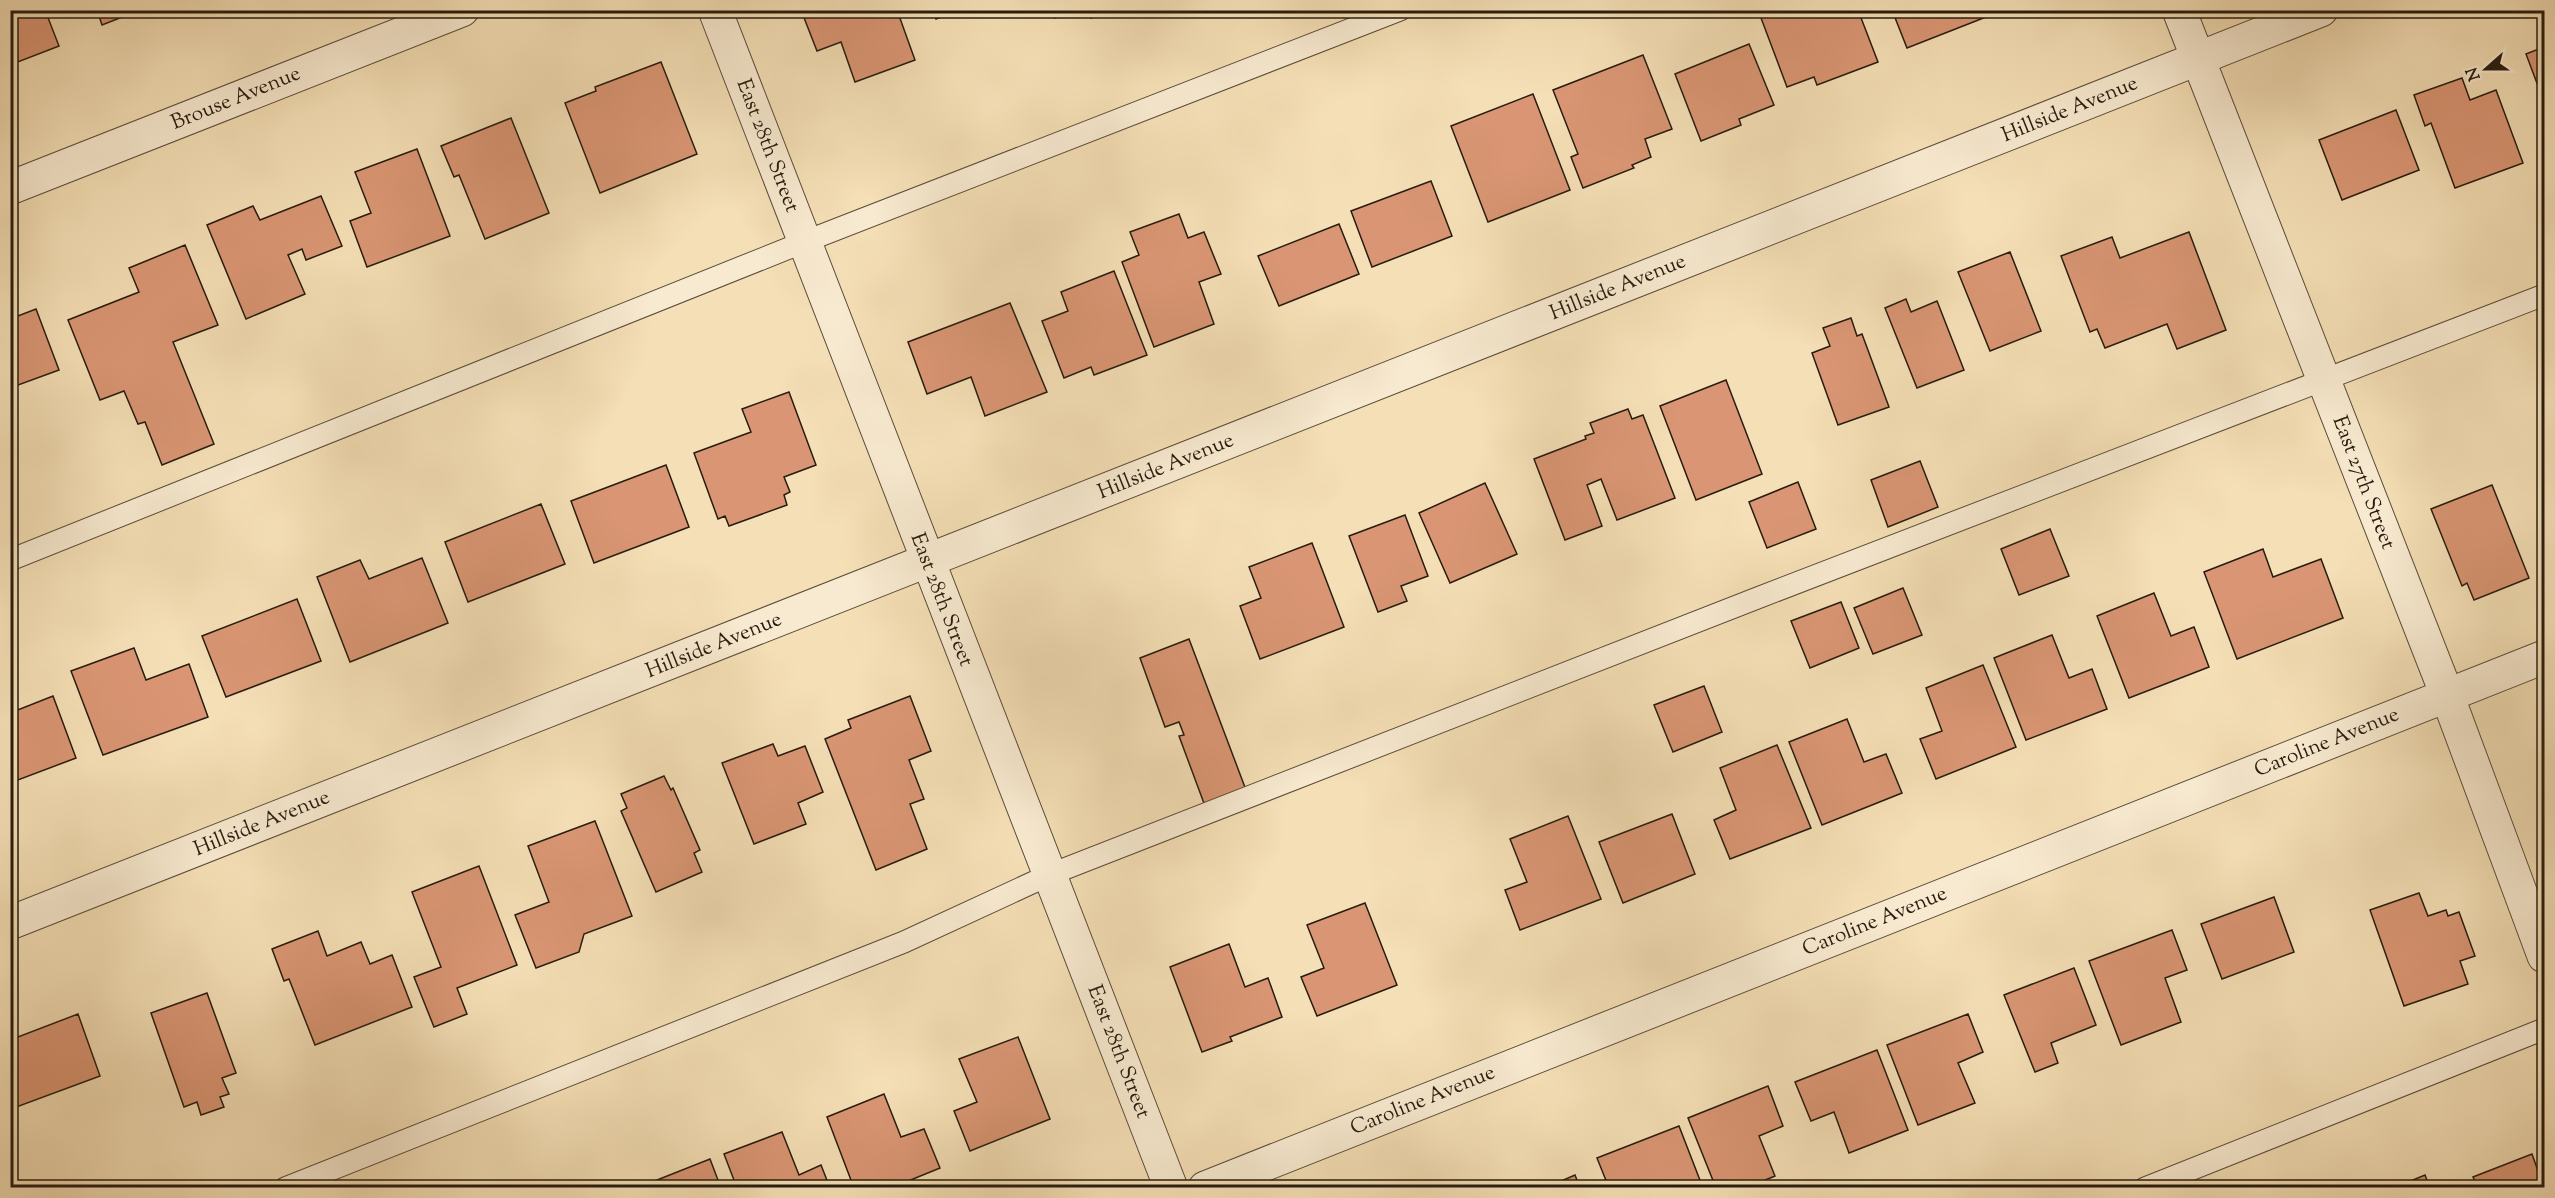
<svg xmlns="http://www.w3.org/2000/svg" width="2555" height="1198" viewBox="0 0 2555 1198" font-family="'Sorts Mill Goudy',serif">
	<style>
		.building { fill: #da9674; stroke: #261c0f; stroke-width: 1.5 }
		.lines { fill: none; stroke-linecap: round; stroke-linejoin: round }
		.lane-casing { stroke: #5a4d39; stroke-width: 23 }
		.street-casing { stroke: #5a4d39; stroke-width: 35 }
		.lane { stroke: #f8ead0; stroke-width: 21 }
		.street { stroke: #f8ead0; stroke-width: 33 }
		.labels { text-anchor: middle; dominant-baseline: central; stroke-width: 4.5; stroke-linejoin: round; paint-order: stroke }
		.street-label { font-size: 21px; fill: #261c0f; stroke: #f8ead0 }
	</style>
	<rect width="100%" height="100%" fill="#f5dfb6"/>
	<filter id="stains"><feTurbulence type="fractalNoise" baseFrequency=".00333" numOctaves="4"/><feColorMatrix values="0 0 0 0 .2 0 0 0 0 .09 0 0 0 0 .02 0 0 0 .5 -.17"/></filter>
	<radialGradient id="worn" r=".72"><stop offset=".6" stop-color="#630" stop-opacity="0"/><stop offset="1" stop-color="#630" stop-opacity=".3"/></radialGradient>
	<g class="building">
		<polygon points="10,10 45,10 59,46 10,65"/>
		<polygon points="97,10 140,10 102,25"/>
		<polygon points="801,10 897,10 915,60 855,82 841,42 817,51"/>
		<polygon points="933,10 959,10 936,19"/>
		<polygon points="1052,10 1075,10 1055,18"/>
		<polygon points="1088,10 1111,10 1091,18"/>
		<polygon points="1758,10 1858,10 1878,62 1817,85 1814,77 1787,87"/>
		<polygon points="1892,10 1984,10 1986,17 1907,48"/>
		<polygon points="1749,44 1774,105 1739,119 1741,125 1701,141 1675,74"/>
		<polygon points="2544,47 2544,102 2526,54"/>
		<polygon points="1643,55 1672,129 1645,139 1651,157 1632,165 1634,168 1583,188 1571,157 1578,154 1553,90"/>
		<polygon points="661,62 697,154 600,193 565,103 596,91 595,87"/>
		<polygon points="2462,78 2470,100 2496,90 2523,163 2455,188 2431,123 2425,126 2414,95"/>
		<polygon points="1533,94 1570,190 1488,222 1451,126"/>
		<polygon points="2396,110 2419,170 2342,200 2319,140"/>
		<polygon points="511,118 549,213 485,239 459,175 454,177 441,146"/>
		<polygon points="417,149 450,236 367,267 350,221 371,213 355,172"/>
		<polygon points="1431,181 1452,236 1372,267 1351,211"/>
		<polygon points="321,196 342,246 306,260 302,249 288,255 305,294 246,319 207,225 253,206 260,220"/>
		<polygon points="1179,214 1188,238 1204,232 1221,274 1199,282 1214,324 1154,347 1122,262 1139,255 1130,232"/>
		<polygon points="1339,224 1359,274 1279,306 1258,256"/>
		<polygon points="2189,232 2226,330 2177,349 2167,324 2105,348 2097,329 2090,332 2061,256 2112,237 2120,258"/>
		<polygon points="185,245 218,325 173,342 214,444 162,465 145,422 138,424 124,391 100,400 68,320 139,292 129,268"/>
		<polygon points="2010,252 2041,331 1990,351 1958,272"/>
		<polygon points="1114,271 1147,355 1094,375 1091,367 1064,378 1042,321 1068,311 1061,292"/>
		<polygon points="1906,299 1911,312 1937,301 1964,370 1917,388 1885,308"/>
		<polygon points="1010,303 1047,392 985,416 971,377 927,394 908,342"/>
		<polygon points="36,309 59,370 10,388 10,319"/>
		<polygon points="1851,318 1857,336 1862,334 1889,407 1838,425 1812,353 1830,346 1823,328"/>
		<polygon points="1726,380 1762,474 1696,500 1660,406"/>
		<polygon points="789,392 816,465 784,477 790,492 784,495 787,505 729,526 725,516 718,519 694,453 751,432 742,409"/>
		<polygon points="1628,409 1632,419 1643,415 1675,498 1617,520 1601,479 1587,485 1602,526 1565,540 1534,459 1586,439 1585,436 1594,433 1590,423"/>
		<polygon points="1920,461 1938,507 1888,527 1871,480"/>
		<polygon points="666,465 689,527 594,563 571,501"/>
		<polygon points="1798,482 1816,529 1767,548 1749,502"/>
		<polygon points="1485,483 1517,554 1450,583 1419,513"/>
		<polygon points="2492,485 2529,578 2474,600 2467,583 2462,586 2431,509"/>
		<polygon points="541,504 565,564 468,602 445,542"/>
		<polygon points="1405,515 1428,576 1401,586 1407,601 1378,612 1349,536"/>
		<polygon points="2050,529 2069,576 2019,595 2001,549"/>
		<polygon points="1312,543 1344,627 1260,659 1240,606 1261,598 1249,567"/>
		<polygon points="2263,549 2273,577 2321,559 2343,618 2237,659 2204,572"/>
		<polygon points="422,558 448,623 350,662 317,577 360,560 369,579"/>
		<polygon points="1903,588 1922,635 1873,654 1854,608"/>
		<polygon points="2154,593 2171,636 2194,627 2209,667 2129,698 2097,616"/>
		<polygon points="297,599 321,661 226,697 202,636"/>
		<polygon points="1841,602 1859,648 1810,668 1791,621"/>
		<polygon points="2052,635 2069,678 2092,669 2107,709 2026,740 1994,658"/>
		<polygon points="1189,639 1246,790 1205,806 1179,736 1184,735 1179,722 1165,727 1140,658"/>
		<polygon points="134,648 146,680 189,664 208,717 103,755 71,671"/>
		<polygon points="1983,665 2016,747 1936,779 1920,739 1942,731 1926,688"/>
		<polygon points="1704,686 1722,732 1673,752 1654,705"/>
		<polygon points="53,696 76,758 10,783 10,713"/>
		<polygon points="910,696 931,751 909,760 924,799 910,804 927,849 876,870 825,739 851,728 848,720"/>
		<polygon points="1847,719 1864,762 1886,754 1902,793 1822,825 1789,742"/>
		<polygon points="773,744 778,756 805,746 823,792 798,803 806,824 754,844 722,763"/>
		<polygon points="1777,745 1811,828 1730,859 1714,820 1736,810 1720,768"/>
		<polygon points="664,776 671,790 673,788 700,850 694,853 702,872 656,892 621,811 627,808 621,794"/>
		<polygon points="1672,814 1695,874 1623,903 1599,842"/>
		<polygon points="1568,816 1601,899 1520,930 1505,890 1527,882 1510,839"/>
		<polygon points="595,821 632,916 584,934 579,952 536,968 515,915 549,902 528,846"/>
		<polygon points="479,866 517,965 457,988 467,1014 434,1027 414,977 441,967 412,892"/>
		<polygon points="2419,893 2428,916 2446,910 2448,916 2459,912 2475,956 2460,961 2468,984 2404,1006 2370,910"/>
		<polygon points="2274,897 2294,952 2222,979 2201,924"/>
		<polygon points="1365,903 1397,985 1317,1016 1301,977 1324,968 1307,925"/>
		<polygon points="2172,930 2187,970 2165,978 2181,1022 2121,1045 2089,961"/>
		<polygon points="318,931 327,956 361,942 370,964 392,955 412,1007 315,1045 289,979 284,981 272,949"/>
		<polygon points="1229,944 1245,987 1268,978 1282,1017 1230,1037 1232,1041 1202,1052 1170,967"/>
		<polygon points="2074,968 2096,1025 2051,1043 2058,1063 2035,1072 2004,995"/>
		<polygon points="207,993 236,1073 222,1078 229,1094 220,1097 224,1107 201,1115 197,1102 184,1107 151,1013"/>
		<polygon points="78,1014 100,1076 11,1109 10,1040"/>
		<polygon points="1968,1014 1983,1052 1958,1063 1975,1103 1918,1125 1887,1045"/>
		<polygon points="1018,1037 1050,1119 970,1151 954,1111 977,1102 959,1059"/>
		<polygon points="1877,1050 1908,1130 1849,1153 1834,1112 1811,1121 1795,1082"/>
		<polygon points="1768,1086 1783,1126 1759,1136 1775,1176 1746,1188 1716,1188 1688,1118"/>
		<polygon points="884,1094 901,1137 924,1129 940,1168 891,1188 854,1188 827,1117"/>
		<polygon points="1679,1126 1703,1188 1609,1188 1597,1158"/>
		<polygon points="782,1132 799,1175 821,1165 830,1188 737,1188 724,1154"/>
		<polygon points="2532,1154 2544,1188 2478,1188 2473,1177"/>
		<polygon points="710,1159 721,1188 654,1188 652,1182"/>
		<polygon points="1575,1175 1580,1188 1545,1188"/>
		<polygon points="2425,1175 2430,1188 2396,1188 2396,1187"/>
	</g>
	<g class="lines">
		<defs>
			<g id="lane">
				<polyline points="10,560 804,242 1400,10"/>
				<polyline points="285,1188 904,942 1049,875 1760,597 2544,295"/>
				<polyline points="2145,1188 2544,1029"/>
			</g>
			<g id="street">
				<polyline points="715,10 1171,1188"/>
				<polyline points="2179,10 2447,695 2544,956"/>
				<polyline points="10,188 462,10"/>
				<polyline points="10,923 2321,10"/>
				<polyline points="1205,1188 2544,657"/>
			</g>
		</defs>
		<use href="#lane" class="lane-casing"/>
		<use href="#street" class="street-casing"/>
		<use href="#lane" class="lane"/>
		<use href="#street" class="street"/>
	</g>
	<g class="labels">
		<g class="street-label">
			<text transform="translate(236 99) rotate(-22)">Brouse Avenue</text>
			<text transform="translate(2070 110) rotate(-22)">Hillside Avenue</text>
			<text transform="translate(767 146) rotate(69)">East 28th Street</text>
			<text transform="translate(1618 288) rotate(-22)">Hillside Avenue</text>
			<text transform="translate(1166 467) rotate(-22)">Hillside Avenue</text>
			<text transform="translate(2363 483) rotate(69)">East 27th Street</text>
			<text transform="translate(941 600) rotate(69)">East 28th Street</text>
			<text transform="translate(714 646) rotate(-22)">Hillside Avenue</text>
			<text transform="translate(2327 743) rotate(-22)">Caroline Avenue</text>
			<text transform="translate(262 824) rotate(-22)">Hillside Avenue</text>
			<text transform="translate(1875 922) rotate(-22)">Caroline Avenue</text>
			<text transform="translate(1118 1052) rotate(69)">East 28th Street</text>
			<text transform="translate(1423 1101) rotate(-22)">Caroline Avenue</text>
		</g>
	</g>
	<rect width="2555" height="1198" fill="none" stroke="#f5dfb6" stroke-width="36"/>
	<rect x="12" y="12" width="2531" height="1174" fill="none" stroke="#261c0f" stroke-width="3"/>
	<rect x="18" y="18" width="2519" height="1162" fill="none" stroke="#261c0f" stroke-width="1.5"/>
	<g transform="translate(2486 69) rotate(249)" stroke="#f8ead0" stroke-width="4.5" paint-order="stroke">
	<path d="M0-4.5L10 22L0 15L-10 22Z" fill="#261c0f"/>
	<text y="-9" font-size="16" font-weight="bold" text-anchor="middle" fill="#261c0f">N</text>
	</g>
	<rect width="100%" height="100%" filter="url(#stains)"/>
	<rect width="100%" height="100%" fill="url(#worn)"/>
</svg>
